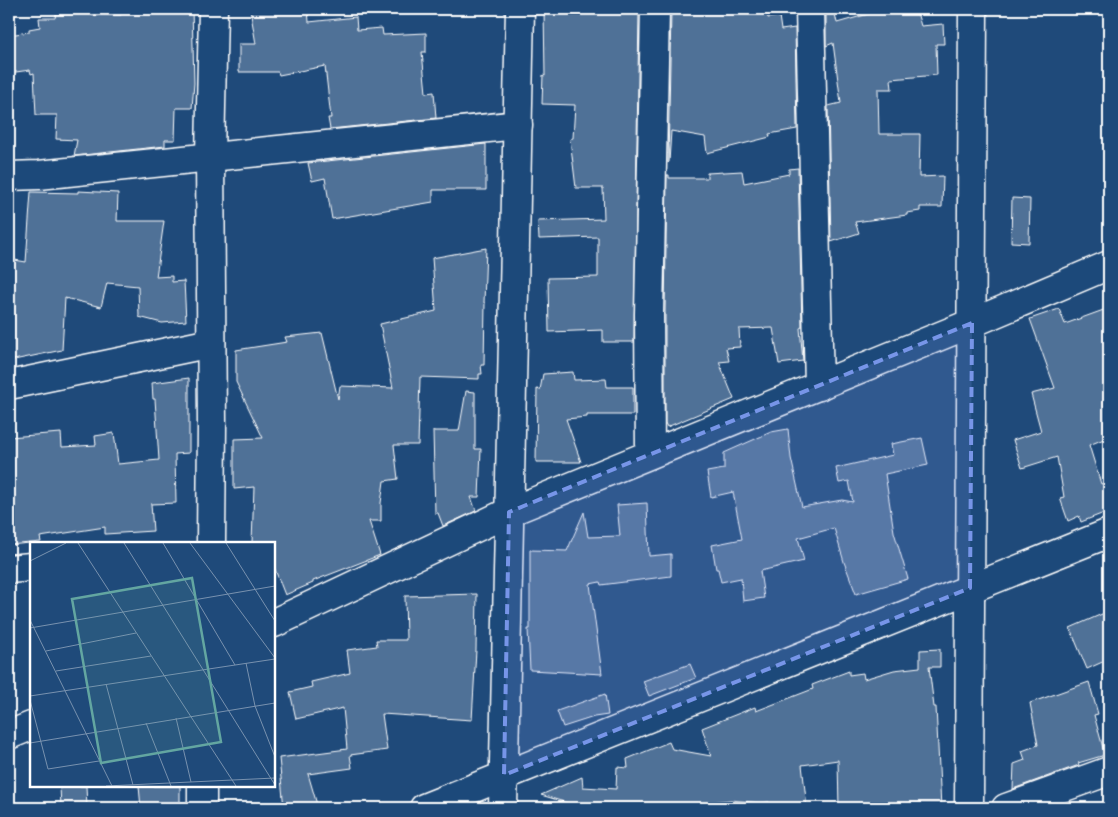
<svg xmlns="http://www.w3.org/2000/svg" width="1118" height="817" viewBox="0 0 1118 817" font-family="'Playpen Sans',sans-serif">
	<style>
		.building { fill: #507197; stroke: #fff }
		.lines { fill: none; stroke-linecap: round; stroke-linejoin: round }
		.minor-casing { stroke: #fff; stroke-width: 31 }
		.minor { stroke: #1f4a7a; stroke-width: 28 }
		.marked { fill: #7795e8; fill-opacity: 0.2; stroke: #7795e8; stroke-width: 4; stroke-dasharray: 10 6; stroke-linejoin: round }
		.inset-road { fill: none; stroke: #7992af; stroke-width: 1 }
		.view { fill: #63a6a1; fill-opacity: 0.15; stroke: #63a6a1; stroke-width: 2.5 }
		.inset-edge { fill: none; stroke: #fff; stroke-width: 2.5 }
	</style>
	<rect width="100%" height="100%" fill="#1f4a7a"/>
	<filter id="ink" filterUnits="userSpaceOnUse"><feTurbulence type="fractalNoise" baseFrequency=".02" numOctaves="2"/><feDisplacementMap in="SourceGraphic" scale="10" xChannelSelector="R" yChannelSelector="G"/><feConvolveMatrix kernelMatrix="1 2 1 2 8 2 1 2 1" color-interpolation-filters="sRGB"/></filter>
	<g filter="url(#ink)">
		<g class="building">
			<polygon points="120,9 192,9 194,83 192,108 176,108 175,140 165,140 165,146 74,156 77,140 56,139 57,115 36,115 34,73 31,74 30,70 9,73 9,35 29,32 29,29 40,27 39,18 55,18 56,14 121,15"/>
			<polygon points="250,9 308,9 309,22 356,17 357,30 382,28 383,35 426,33 426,52 422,52 426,93 434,92 436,118 330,129 328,118 331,118 325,66 279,75 278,72 239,72 239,44 256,44"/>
			<polygon points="544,9 639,10 634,342 603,342 603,330 549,332 548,278 598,277 598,237 539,239 538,221 604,219 603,188 576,188 570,139 573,138 575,105 542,104 543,75 545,76"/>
			<polygon points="684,9 766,9 768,18 779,16 781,30 795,28 797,129 769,134 770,137 707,153 705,137 671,131 669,162 668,163 671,12"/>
			<polygon points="826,9 834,9 837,23 886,9 916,9 921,26 943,24 944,44 936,44 937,75 891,79 892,89 878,89 879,134 920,134 919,177 943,176 942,207 920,207 920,211 907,213 907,215 855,222 859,233 831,242 828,106 841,103 833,43 826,46"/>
			<polygon points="486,144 486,190 433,190 433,202 332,219 325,178 312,181 308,163"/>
			<polygon points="798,168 802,327 800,328 803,361 779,364 773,328 739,329 740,347 726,348 729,361 719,362 734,399 667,427 665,423 665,314 667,175 669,175 669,178 707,178 707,173 742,171 744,183 789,174 789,169"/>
			<polygon points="78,191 118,193 117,221 164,221 156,277 172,276 172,282 184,281 186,321 162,323 139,317 138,286 107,283 101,307 65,298 62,350 9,361 9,259 26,262 31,192 78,193"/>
			<polygon points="1012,198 1030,199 1029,243 1011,242"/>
			<polygon points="486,248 484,303 485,303 484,365 481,365 482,374 479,374 479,379 420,377 418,445 394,445 398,479 384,481 381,503 381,521 369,521 380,555 313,581 313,583 285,595 274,567 274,543 252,543 254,487 234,489 234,439 263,438 236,382 236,350 287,342 285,337 322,333 338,399 340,386 393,388 380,324 436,311 432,258"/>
			<polygon points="1109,308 1109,437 1089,445 1101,484 1109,481 1109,511 1081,522 1079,516 1068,521 1060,498 1064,497 1057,457 1022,468 1013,440 1041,431 1031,394 1055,388 1030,319 1059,309 1065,324"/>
			<polygon points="573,372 574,380 606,379 607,387 633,387 633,415 587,415 587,417 566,419 581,462 536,462 537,389 540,390 543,374"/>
			<polygon points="189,378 189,453 175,454 176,503 151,504 153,531 105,534 105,527 40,537 41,542 9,545 9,437 61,433 62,447 96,445 95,436 114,433 118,464 159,460 155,399 153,399 152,383"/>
			<polygon points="466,391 475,392 475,449 481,449 479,497 471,497 476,511 443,526 438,513 435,513 433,431 459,431"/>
			<polygon points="788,429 791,458 802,507 842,500 853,502 849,481 839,483 836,468 893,455 891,444 922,438 928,465 885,474 894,532 908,579 856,594 844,562 834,528 798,538 804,561 760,571 764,598 743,601 741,578 721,582 718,569 716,569 712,545 742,539 733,492 711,497 707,472 724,469 724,453 771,432"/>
			<polygon points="647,503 649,556 671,554 671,576 601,585 600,582 590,584 602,674 530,670 528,629 530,629 530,550 567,551 584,512 588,537 620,536 617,505"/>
			<polygon points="477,594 476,650 472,720 382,714 387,750 350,755 352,768 308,774 318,808 284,808 279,758 347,749 343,708 296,719 290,692 312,687 311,682 350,673 347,650 377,646 376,640 406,640 405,596"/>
			<polygon points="1109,611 1109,659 1087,669 1070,628"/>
			<polygon points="940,649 940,667 929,667 934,707 936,707 941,808 839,808 838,760 802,765 807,808 770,808 769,802 760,803 731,800 711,802 711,807 689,808 584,808 541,795 582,777 583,787 616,789 617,767 628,768 627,759 669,742 672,749 711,756 702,728 755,707 756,711 813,689 812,685 849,671 849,675 863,673 864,679 894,670 920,667 920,650"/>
			<polygon points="690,664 696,678 649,696 643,681"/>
			<polygon points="1089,682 1098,714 1094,715 1105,755 1078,763 1079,765 1013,789 1014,764 1025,760 1022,751 1038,745 1030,703"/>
			<polygon points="605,694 608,715 594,717 563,727 557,711"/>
			<polygon points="60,786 86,786 87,808 61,808"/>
			<polygon points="139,786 180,786 180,808 141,808"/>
		</g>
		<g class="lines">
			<defs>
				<g id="minor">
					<polyline points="810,9 819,386"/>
					<polyline points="9,176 39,175 518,125"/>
					<polyline points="9,385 211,343"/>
					<polyline points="650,454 649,314 655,9"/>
					<polyline points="211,543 212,424 210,156 213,9"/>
					<polyline points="9,569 31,567"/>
					<polyline points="274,623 509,512 972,323 1109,265"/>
					<polyline points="9,735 31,726"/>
					<polyline points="202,808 202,786"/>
					<polyline points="424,808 1109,533"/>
					<polyline points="503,808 520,9"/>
					<polyline points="969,808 973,9"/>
					<polyline points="1006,808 1109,771"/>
				</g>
			</defs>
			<use href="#minor" class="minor-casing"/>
			<use href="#minor" class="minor"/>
		</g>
	</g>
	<path class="marked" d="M972 323 970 588 504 775 509 512Z"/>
	<g transform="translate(30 542)">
		<rect width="245" height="245" fill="#1f4a7a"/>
		<path class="inset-road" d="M48 1 206 244M94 1 245 243M133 1 205 123M160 1 245 116M196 1 245 79M0 19 36 1M0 78 82 244M0 86 245 44M16 109 106 91M216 121 225 164 245 215M26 129 121 114M76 142 103 243M0 154 245 117M0 158 18 227 69 219M146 176 161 240M116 181 141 244M0 201 245 161M76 244 245 236"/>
		<path class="view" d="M162 36 191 200 71 221 42 57Z"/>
		<rect width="245" height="245" class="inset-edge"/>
	</g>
	<rect width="1118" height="817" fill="none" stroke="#1f4a7a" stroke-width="30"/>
	<rect x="15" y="15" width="1088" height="787" fill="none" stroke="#fff" stroke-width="2" filter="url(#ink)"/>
</svg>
